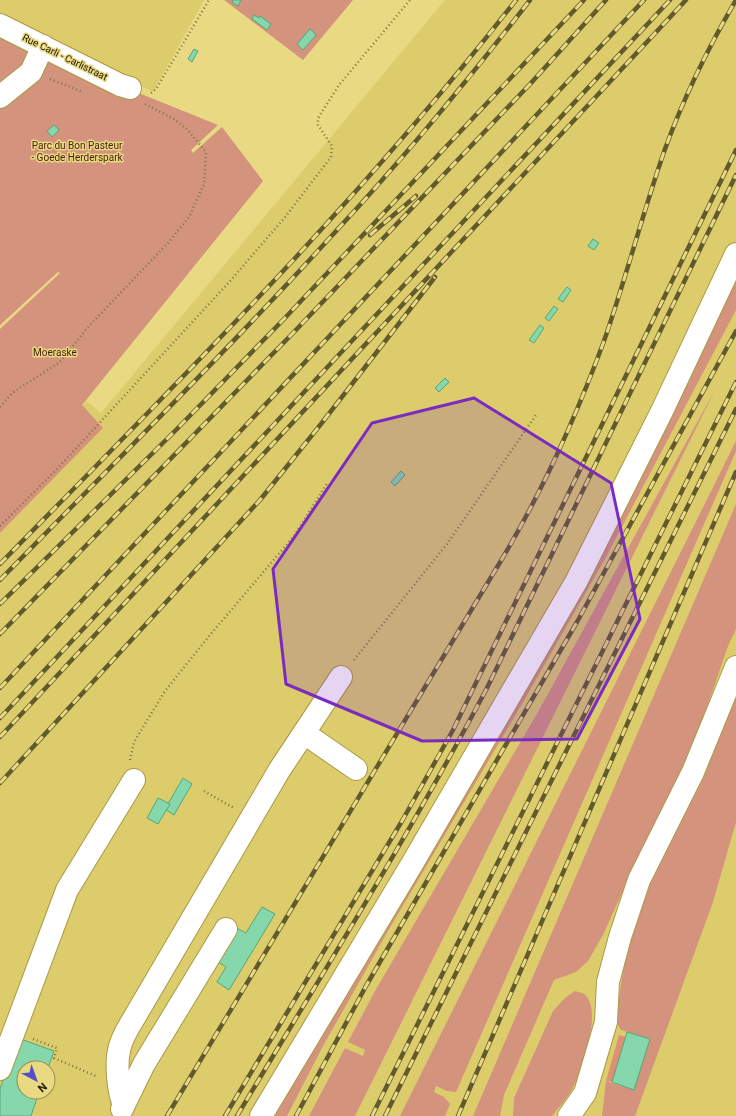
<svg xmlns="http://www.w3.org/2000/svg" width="736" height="1116" viewBox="0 0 736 1116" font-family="Roboto,sans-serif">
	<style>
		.built { fill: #ddcc6c; fill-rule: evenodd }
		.green { fill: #d3937d }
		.forest { fill: #de9077 }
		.building { fill: #86d7ab; stroke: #51a77b }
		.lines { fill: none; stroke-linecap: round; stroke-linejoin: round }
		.minor-casing { stroke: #aa9a44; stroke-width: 24 }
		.path { stroke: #7f763f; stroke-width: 2.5; stroke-dasharray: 1 3; stroke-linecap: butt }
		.minor { stroke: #fff; stroke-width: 22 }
		.rail-casing { stroke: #625a2c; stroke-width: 4.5 }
		.rail { stroke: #e9d983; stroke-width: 3; stroke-dasharray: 9; stroke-linecap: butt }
		.marked { fill: #7b2cbf; fill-opacity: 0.2; stroke: #7b2cbf; stroke-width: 3; stroke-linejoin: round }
		.labels { text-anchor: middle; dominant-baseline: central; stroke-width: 3; stroke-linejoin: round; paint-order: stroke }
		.street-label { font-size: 10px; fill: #211d02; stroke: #e9d983 }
		.park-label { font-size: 10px; fill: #4b1b09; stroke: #e9d983 }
	</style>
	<rect width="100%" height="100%" fill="#e9d983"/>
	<g class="built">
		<polygon points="0,0 204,0 153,92 0,17"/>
		<path d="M445 0H736V1116H0V533L103 428 82 406 86 401 101 413ZM24 1068H48V1092H24Z"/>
	</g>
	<g class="green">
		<polygon points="224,0 353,0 303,60"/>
		<polygon points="0,37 218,125 191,150 193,153 222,127 263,181 82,405 103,428 0,533 0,329 60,273 58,272 0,325"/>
		<polygon points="736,275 736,310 605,559 522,704 388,931 323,1046 287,1116 273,1116 435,846 592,577"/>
		<polygon points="715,390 355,1116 309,1116 345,1048 363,1056 365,1050 348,1042 375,991 538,712"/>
		<polygon points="736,441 736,451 456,1092 447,1091 436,1086 434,1092 444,1097 450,1104 445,1116 400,1116"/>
		<polygon points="736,504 736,629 728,646 697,736 666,805 646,840 603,935 588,961 576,972 554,980 504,1095 500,1116 473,1116"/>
		<polygon points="736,691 736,822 713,902 635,1116 602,1116 606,1081 634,1090 650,1039 621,1030 616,1022 625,956 641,904 664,852 699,787 713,754"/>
		<path d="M575 991C577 992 581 992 584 994 604 1008 581 1074 571 1091 566 1100 558 1108 552 1116H513L514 1098 553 1011 565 998Z"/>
	</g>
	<polygon class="forest" points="619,1035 626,1037 612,1082 606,1081"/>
	<g class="building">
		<polygon points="233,0 241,0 238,6 232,2"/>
		<polygon points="254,15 259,18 260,16 271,24 267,30 252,19"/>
		<polygon points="310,29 316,35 303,50 297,44"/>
		<polygon points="194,49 198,51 192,62 188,59"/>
		<polygon points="54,125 59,130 52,137 47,131"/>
		<polygon points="593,239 599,243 594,250 588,246"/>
		<polygon points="567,287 571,290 563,302 558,299"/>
		<polygon points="554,306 558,309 549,321 545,318"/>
		<polygon points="540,325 544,328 534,343 529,340"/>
		<polygon points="445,378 449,382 439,392 435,388"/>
		<polygon points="401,471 405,475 395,486 391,482"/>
		<polygon points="183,778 192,784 174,815 165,809"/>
		<polygon points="158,798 170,804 158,824 147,818"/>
		<polygon points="262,907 275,914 229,990 217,982 226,967 215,960 235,927 246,933"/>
		<polygon points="627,1032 650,1039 634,1090 612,1082"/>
		<polygon points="18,1038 54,1051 48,1068 24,1068 24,1092 39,1092 31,1116 0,1116 0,1089"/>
	</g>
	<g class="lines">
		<defs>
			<g id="minor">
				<polyline points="0,25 120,85 130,88"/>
				<polyline points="0,97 31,72 43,46"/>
				<polyline points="304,733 356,769"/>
				<polyline points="0,1069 67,890 134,780"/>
				<path d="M124 1104C118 1093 116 1063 119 1051 120 1043 124 1036 127 1030L280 769 341 677"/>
				<polyline points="122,1109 144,1064 226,929"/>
				<polyline points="261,1116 412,864 576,582 662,411 736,254"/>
				<polyline points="569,1116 585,1093 606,1022 608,982 620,937 639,880 693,772 736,667"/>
			</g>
		</defs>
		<use href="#minor" class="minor-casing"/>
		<g class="path">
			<polyline points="50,79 83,92"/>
			<polyline points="151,93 156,89 209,0"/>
			<polyline points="0,407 12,393 60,362 88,327 168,243 189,217 204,184 206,152 187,129 174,119 143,103"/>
			<polyline points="0,526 58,468 231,280 286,216 331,157 332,146 318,125 318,118 339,85 410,0"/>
			<polyline points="354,660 447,544 536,415"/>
			<polyline points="130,760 134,742 165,691 210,635 294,536 328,482"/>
			<polyline points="204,791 234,808"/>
			<polyline points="33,1039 57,1048 54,1058 98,1077"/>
		</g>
		<use href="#minor" class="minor"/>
		<defs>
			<g id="rail">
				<polyline points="370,235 416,196"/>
				<path d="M0 564C178 382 359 202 516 0"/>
				<path d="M0 580C113 464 228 350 337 230 405 157 469 79 530 0"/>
				<polyline points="0,604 175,431 284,319 584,0"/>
				<polyline points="0,634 294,332 531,83 606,0"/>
				<polyline points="0,688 644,0"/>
				<polyline points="0,718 670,0"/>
				<polyline points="0,737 686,0"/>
				<polyline points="0,783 260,500 321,424 435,277"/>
				<path d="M167 1116 502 559C543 490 576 417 604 341 626 278 643 212 665 149 684 97 708 48 736 0"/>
				<polyline points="225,1116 402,821 453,730 736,150"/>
				<path d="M237 1116C322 974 410 834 487 688L736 175"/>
				<polyline points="296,1116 366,986 577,622 736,331"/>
				<polyline points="372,1116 736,382"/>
				<polyline points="385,1116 736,409"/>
				<polyline points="458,1116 736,472"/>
			</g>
		</defs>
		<use href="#rail" class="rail-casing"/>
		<use href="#rail" class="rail"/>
	</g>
	<path class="marked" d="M474 398 611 483 640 619 577 739 422 741 286 684 273 569 372 423Z"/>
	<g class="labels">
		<g class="street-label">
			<text transform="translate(65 57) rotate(26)">Rue Carli - Carlistraat</text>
		</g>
		<g class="park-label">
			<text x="77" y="145">Parc du Bon Pasteur<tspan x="77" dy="12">- Goede Herderspark</tspan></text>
			<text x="55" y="352">Moeraske</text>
		</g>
	</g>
	<g transform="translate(36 1080) rotate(139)"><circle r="19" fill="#e9d983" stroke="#998e4f"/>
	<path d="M0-3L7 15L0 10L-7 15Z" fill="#534fc6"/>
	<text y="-6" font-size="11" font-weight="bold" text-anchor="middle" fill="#211d02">N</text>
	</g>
</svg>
